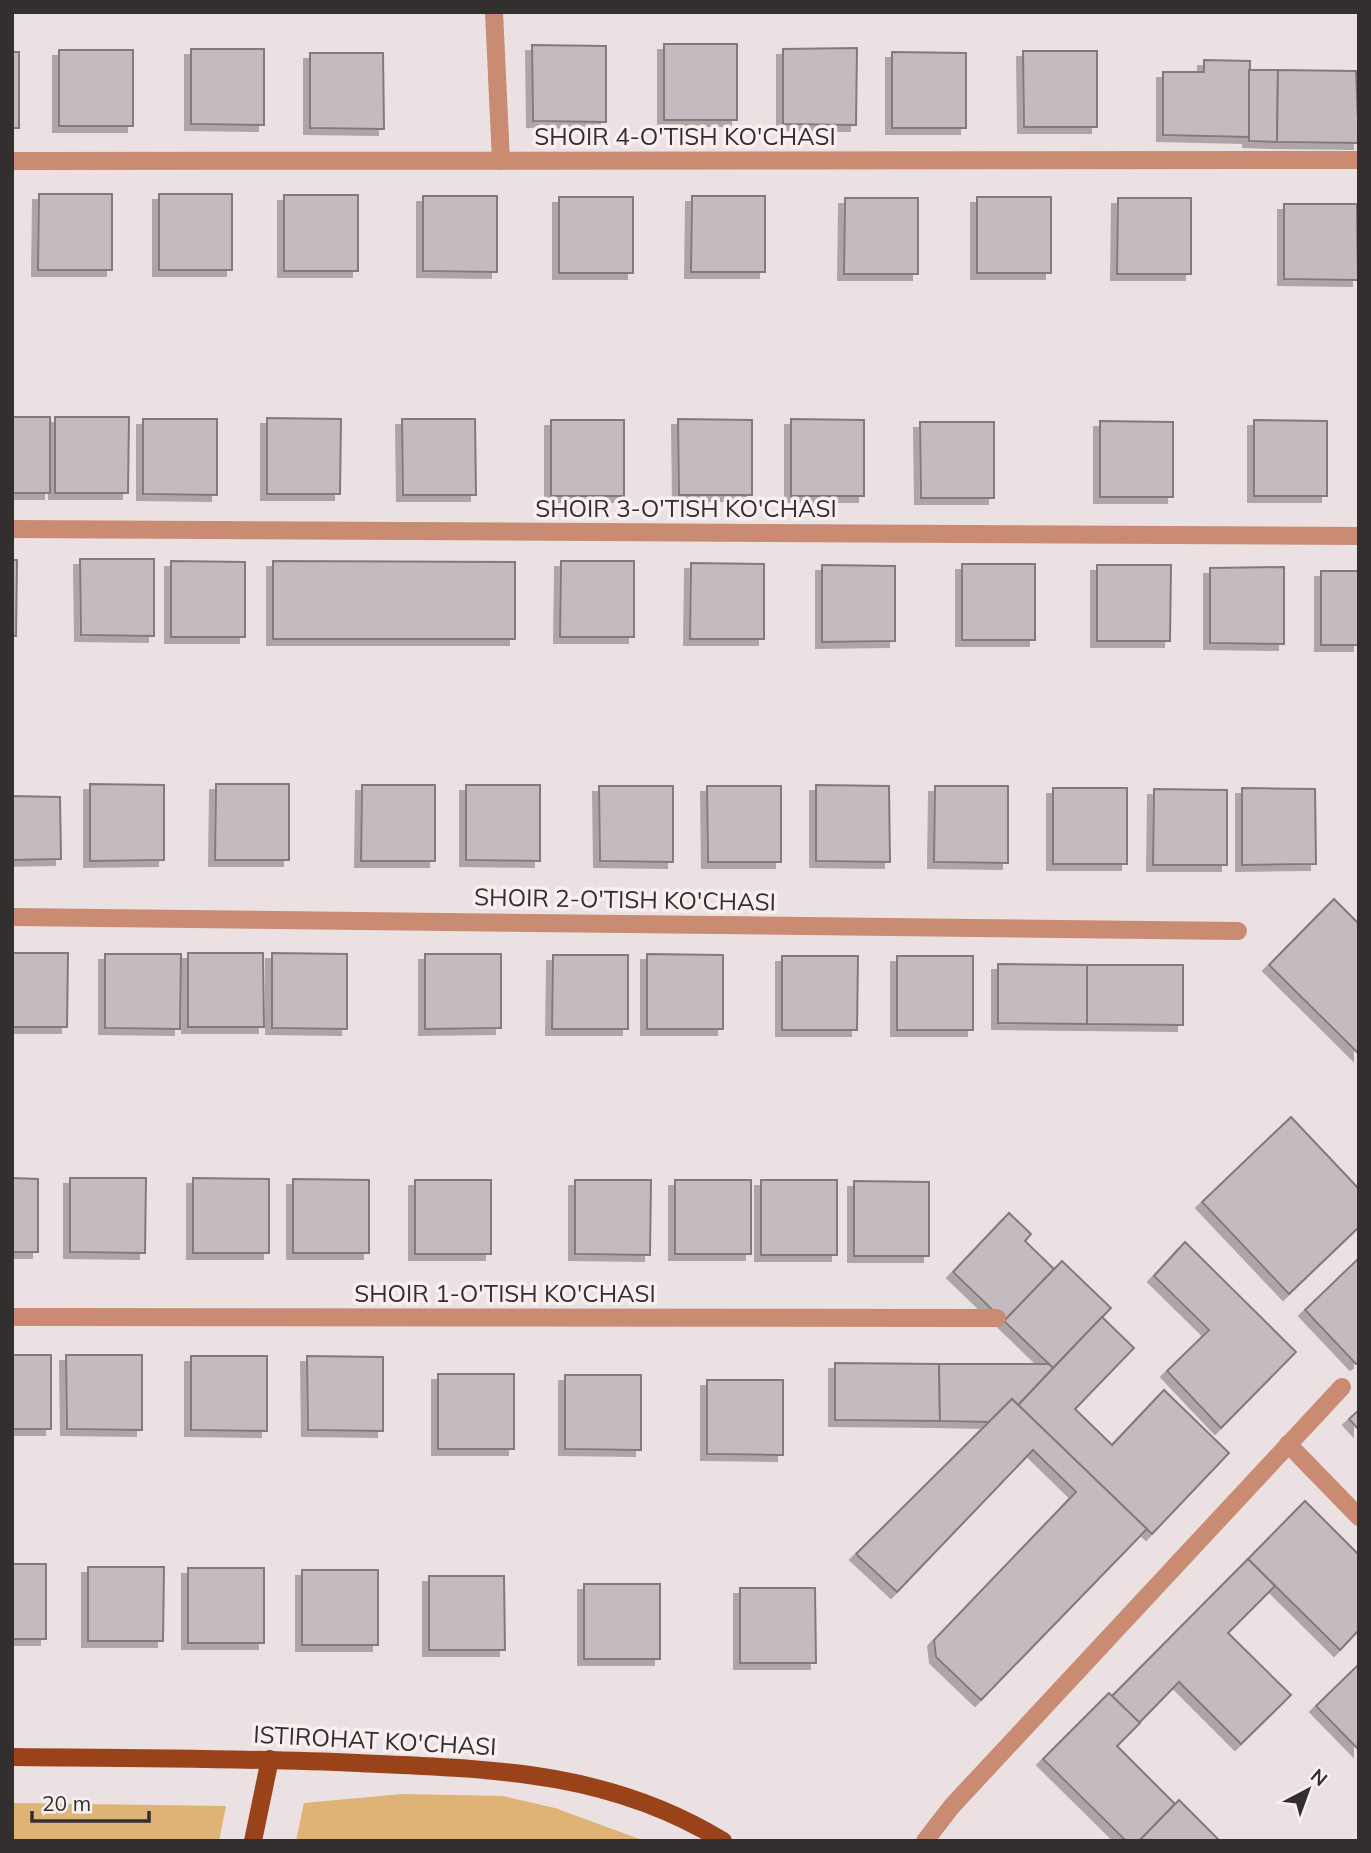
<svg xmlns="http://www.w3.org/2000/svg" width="1371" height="1853" viewBox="0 0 1371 1853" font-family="Mulish,sans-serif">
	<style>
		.green { fill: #dfb276 }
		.building { fill: #c3bbc0; stroke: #817a7e; stroke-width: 2; filter: url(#shadow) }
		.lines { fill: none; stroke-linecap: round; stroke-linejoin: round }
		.minor { stroke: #c98b72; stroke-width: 18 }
		.major { stroke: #9a431a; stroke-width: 18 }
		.labels { text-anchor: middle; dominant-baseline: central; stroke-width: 7; stroke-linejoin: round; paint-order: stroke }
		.street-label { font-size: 24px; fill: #332f2f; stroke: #f9efef }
	</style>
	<defs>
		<filter id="shadow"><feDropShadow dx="-6" dy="6" stdDeviation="0" flood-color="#0004"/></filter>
	</defs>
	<rect width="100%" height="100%" fill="#ece1e2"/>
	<g class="green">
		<polygon points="402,1794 503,1796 555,1808 645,1841 296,1841 304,1803"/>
		<polygon points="12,1803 226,1806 219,1841 12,1841"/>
	</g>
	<g class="building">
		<rect x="664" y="44" width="73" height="76"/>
		<polygon points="532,45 606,46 606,122 533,121"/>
		<polygon points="857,48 856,125 783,124 783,49"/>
		<polygon points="191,49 264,49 264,125 191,124"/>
		<rect x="59" y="50" width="74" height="76"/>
		<polygon points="1023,51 1097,51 1097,127 1024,127"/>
		<rect x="12" y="52" width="7" height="76"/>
		<polygon points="892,52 966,53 966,128 892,128"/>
		<polygon points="310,53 383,53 384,129 310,128"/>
		<polygon points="1204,60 1250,61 1249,137 1163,135 1163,72 1204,72"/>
		<polygon points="1249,70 1278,70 1277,142 1249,141"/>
		<polygon points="1278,70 1356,71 1359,143 1277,142"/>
		<polygon points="39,194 112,194 112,270 38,270"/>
		<rect x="159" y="194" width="73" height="76"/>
		<rect x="284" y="195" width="74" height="76"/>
		<polygon points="423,196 497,196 497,272 423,271"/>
		<polygon points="692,196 765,196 765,272 691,272"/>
		<rect x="559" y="197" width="74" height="76"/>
		<rect x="977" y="197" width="74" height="76"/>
		<polygon points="845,198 918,198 918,274 844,274"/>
		<polygon points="1118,198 1191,198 1191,274 1117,274"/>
		<polygon points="1284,204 1357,204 1358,280 1284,279"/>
		<rect x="12" y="417" width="38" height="76"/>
		<polygon points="55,417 129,417 128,493 55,493"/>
		<polygon points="267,418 341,419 340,494 267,494"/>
		<polygon points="143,419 217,419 217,495 143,494"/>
		<polygon points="402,419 475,419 476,495 403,495"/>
		<polygon points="678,419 752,420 752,495 679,495"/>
		<polygon points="791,419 864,420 864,496 791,496"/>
		<rect x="551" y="420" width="73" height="76"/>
		<polygon points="1254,420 1327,421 1327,496 1254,496"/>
		<polygon points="1100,421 1173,422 1173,497 1100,497"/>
		<polygon points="920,422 994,422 994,498 921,498"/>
		<polygon points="80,559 154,559 154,636 81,635"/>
		<polygon points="12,560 17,560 16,636 12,636"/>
		<polygon points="171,561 245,562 245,637 171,637"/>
		<polygon points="273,561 515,562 515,639 273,639"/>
		<polygon points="561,561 634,561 634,637 560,637"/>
		<polygon points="691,563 764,564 764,639 690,639"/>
		<rect x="962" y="564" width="73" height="76"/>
		<polygon points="822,565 895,566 895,641 822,642"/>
		<polygon points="1097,565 1171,565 1170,641 1097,641"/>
		<polygon points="1284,567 1284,644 1210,643 1210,568"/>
		<rect x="1321" y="571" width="38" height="74"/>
		<polygon points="90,784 164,785 164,860 90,861"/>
		<polygon points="216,784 289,784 289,860 215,860"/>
		<polygon points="362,785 435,785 435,861 361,861"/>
		<polygon points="466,785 540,785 540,861 466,860"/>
		<polygon points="816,785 889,786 890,862 816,861"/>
		<polygon points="599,786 673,786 673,862 600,861"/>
		<polygon points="707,786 781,786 781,862 708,862"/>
		<polygon points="935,786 1008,786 1008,863 934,862"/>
		<rect x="1053" y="788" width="74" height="76"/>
		<polygon points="1242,788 1315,789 1316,864 1242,865"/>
		<polygon points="1154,789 1227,790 1227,865 1153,865"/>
		<polygon points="12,796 60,797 61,859 12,860"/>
		<polygon points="1334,899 1359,924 1359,1054 1269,965"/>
		<polygon points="12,953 68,953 67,1027 12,1027"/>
		<polygon points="188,953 263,953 264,1027 188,1027"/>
		<polygon points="272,953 347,954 347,1029 272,1028"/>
		<polygon points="105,954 181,954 180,1029 105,1028"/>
		<polygon points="425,954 501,954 501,1028 425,1029"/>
		<polygon points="647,954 723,955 723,1029 647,1029"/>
		<polygon points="553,955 628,955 628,1029 552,1029"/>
		<polygon points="782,956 858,956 857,1030 782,1030"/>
		<rect x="897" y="956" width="76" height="74"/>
		<polygon points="998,964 1087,965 1087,1024 998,1023"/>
		<polygon points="1087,965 1183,965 1183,1025 1087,1024"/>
		<polygon points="1291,1117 1359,1189 1359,1227 1289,1294 1202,1202"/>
		<polygon points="12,1178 38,1179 38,1252 12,1252"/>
		<polygon points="70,1178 146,1178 145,1253 70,1252"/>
		<polygon points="193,1178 269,1179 269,1253 193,1253"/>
		<polygon points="293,1179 369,1180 369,1253 293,1253"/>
		<rect x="415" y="1180" width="76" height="74"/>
		<polygon points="575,1180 651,1180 650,1255 575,1254"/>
		<rect x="675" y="1180" width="76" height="74"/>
		<rect x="761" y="1180" width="76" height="75"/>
		<polygon points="854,1181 929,1182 929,1256 854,1256"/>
		<polygon points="1009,1213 1031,1234 1025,1241 1054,1269 1004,1321 953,1272"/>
		<polygon points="1185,1242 1296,1352 1221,1428 1167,1371 1209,1330 1154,1276"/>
		<polygon points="1359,1258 1359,1362 1356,1364 1305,1310"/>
		<polygon points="1062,1261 1111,1308 1053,1368 1004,1321"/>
		<polygon points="1102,1317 1134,1348 1075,1409 1112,1445 1164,1390 1229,1453 1152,1534 1018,1405"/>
		<rect x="12" y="1355" width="39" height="74"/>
		<polygon points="66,1355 142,1355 142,1430 67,1429"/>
		<polygon points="191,1356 267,1356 267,1431 191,1430"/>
		<polygon points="307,1356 383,1357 383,1431 308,1430"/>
		<polygon points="835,1363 939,1364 940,1421 835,1420"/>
		<polygon points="939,1364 1049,1364 1053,1368 1018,1405 1012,1399 989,1422 940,1421"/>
		<rect x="438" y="1374" width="76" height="75"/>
		<polygon points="565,1375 641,1375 641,1450 565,1449"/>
		<polygon points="707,1380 783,1380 783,1455 707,1454"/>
		<polygon points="1012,1399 1147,1529 981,1700 936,1657 934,1640 1076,1492 1033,1450 897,1592 856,1554"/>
		<polygon points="1359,1410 1359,1430 1349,1419"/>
		<polygon points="1305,1501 1359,1555 1359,1630 1340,1650 1248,1559"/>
		<polygon points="1248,1559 1275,1586 1228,1633 1291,1695 1241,1744 1179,1682 1139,1723 1112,1696"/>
		<rect x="12" y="1564" width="34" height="75"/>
		<polygon points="88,1567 164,1567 163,1641 88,1641"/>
		<rect x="188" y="1568" width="76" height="75"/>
		<rect x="302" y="1570" width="76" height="75"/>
		<polygon points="429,1576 504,1576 505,1650 429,1650"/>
		<rect x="584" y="1584" width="76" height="75"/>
		<polygon points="740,1588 815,1588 816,1663 740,1663"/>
		<polygon points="1359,1664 1359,1750 1316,1706"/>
		<polygon points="1109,1693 1140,1723 1117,1746 1175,1804 1139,1841 1126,1841 1043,1759"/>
		<polygon points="1179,1800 1220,1841 1139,1841"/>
	</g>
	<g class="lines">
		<g class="minor">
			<polyline points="494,12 501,161"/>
			<polyline points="12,161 1359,160"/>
			<polyline points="12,529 1359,536"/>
			<polyline points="12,917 1238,931"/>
			<polyline points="12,1317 997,1318"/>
			<polyline points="1288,1444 1359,1517"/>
			<polyline points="925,1841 952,1806 1342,1387"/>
		</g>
		<g class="major">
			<path d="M12 1757C128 1758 243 1758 358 1763 490 1769 607 1770 723 1841"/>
			<polyline points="253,1841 270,1759"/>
		</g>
	</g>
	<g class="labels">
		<g class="street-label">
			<text x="685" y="136">SHOIR 4-O'TISH KO'CHASI</text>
			<text x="686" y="508">SHOIR 3-O'TISH KO'CHASI</text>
			<text transform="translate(625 899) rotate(1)">SHOIR 2-O'TISH KO'CHASI</text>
			<text x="505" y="1293">SHOIR 1-O'TISH KO'CHASI</text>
			<text transform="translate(375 1740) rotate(3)">ISTIROHAT KO'CHASI</text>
		</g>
	</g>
	<rect width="1371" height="1853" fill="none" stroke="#332f2f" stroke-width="28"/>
	<g transform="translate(1308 1790) rotate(41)" stroke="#f9efef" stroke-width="5" paint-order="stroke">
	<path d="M0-5L12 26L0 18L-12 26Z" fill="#332f2f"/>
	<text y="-10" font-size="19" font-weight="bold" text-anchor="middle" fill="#332f2f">N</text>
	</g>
	<path d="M32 1811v10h117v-10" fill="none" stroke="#332f2f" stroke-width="3.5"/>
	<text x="42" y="1811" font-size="21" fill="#332f2f" stroke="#f9efef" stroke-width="5" paint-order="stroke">20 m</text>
</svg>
